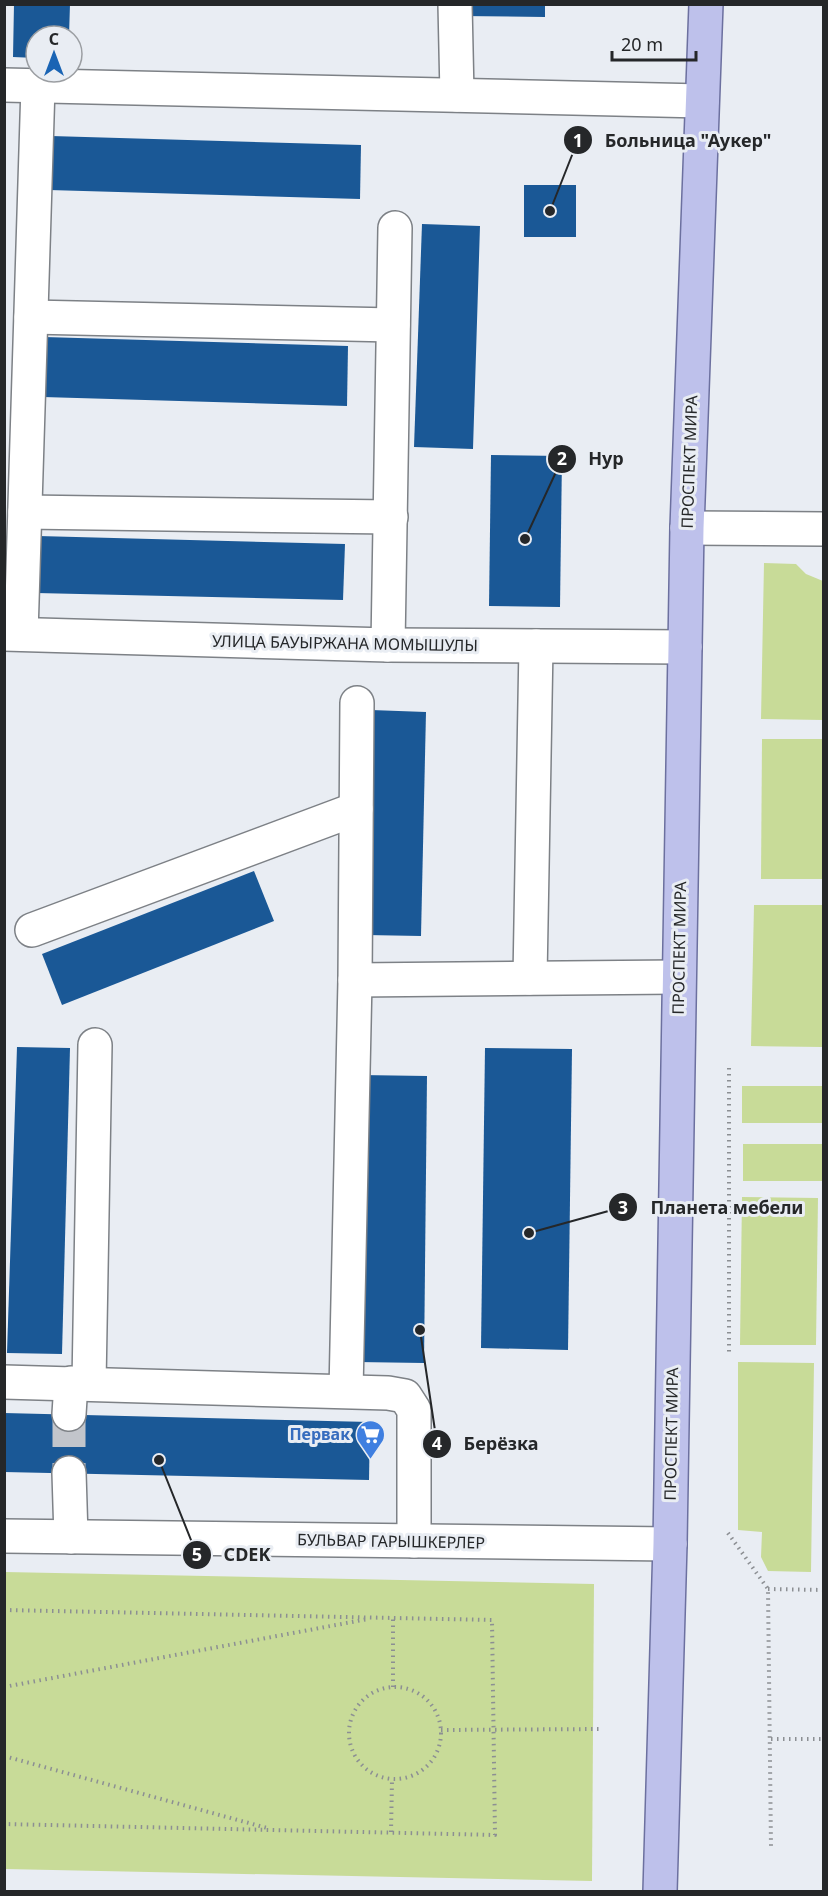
<svg xmlns="http://www.w3.org/2000/svg" width="828" height="1896" viewBox="0 0 828 1896" font-family="'Noto Sans',sans-serif">
	<style>
		.green { fill: #c8db98 }
		.building { fill: #1a5896 }
		.lines { fill: none; stroke-linecap: round; stroke-linejoin: round }
		.minor-tunnel { stroke: #c2c5cb; stroke-width: 33; stroke-dasharray: 33 16; stroke-linecap: butt }
		.minor-casing { stroke: #7d8186; stroke-width: 36 }
		.major-casing { stroke: #6c709f; stroke-width: 36 }
		.path { stroke: #8c8f93; stroke-width: 4; stroke-dasharray: 1.5 4.5; stroke-linecap: butt }
		.minor { stroke: #fff; stroke-width: 33 }
		.major { stroke: #bec1eb; stroke-width: 33 }
		.labels { text-anchor: middle; dominant-baseline: central; stroke-width: 6; stroke-linejoin: round; paint-order: stroke }
		.street-label { font-size: 16px; fill: #252729; stroke: #e9edf3 }
		.shop-label { font-size: 16px; font-weight: bold; fill: #366cbe; stroke: #e9edf3; text-anchor: end }
		.leader { fill: none; stroke: #252729; stroke-width: 2 }
		.callout-dot { fill: #252729; stroke: #e9edf3; stroke-width: 2 }
		.mark-label { font-size: 18px; text-anchor: middle; font-weight: bold; fill: #fff }
		.callout-label { font-size: 18px; text-anchor: middle; font-weight: bold; fill: #252729; stroke: #e9edf3; stroke-width: 6; stroke-linejoin: round; paint-order: stroke }
	</style>
	<rect width="100%" height="100%" fill="#e9edf3"/>
	<g class="green">
		<polygon points="764,563 796,564 806,574 823,581 823,720 761,719"/>
		<polygon points="762,739 823,739 823,879 761,879"/>
		<polygon points="754,905 823,905 822,1047 751,1046"/>
		<rect x="742" y="1086" width="81" height="37"/>
		<rect x="743" y="1144" width="80" height="37"/>
		<polygon points="742,1197 818,1198 816,1345 740,1345"/>
		<polygon points="738,1362 814,1363 811,1572 768,1571 761,1557 762,1532 738,1530"/>
		<polygon points="5,1572 594,1584 592,1881 5,1869"/>
	</g>
	<g class="building">
		<polygon points="14,4 70,4 69,36 36,36 36,58 13,57"/>
		<polygon points="462,4 545,4 545,17 461,16"/>
		<polygon points="51,136 361,145 360,199 49,190"/>
		<rect x="524" y="185" width="52" height="52"/>
		<polygon points="422,224 480,226 473,449 414,447"/>
		<polygon points="44,337 348,346 347,406 43,397"/>
		<polygon points="491,455 562,456 560,607 489,606"/>
		<polygon points="38,536 345,544 343,600 36,593"/>
		<polygon points="371,710 426,712 421,936 366,935"/>
		<polygon points="254,871 274,921 62,1005 42,954"/>
		<polygon points="17,1047 70,1048 62,1354 7,1353"/>
		<polygon points="485,1048 572,1049 568,1350 481,1348"/>
		<polygon points="360,1075 427,1076 424,1363 357,1362"/>
		<polygon points="4,1413 370,1422 369,1480 4,1472"/>
	</g>
	<g class="lines">
		<polyline class="minor-tunnel" points="69,1414 69,1473"/>
		<defs>
			<g id="minor">
				<polyline points="455,4 457,95"/>
				<polyline points="4,85 702,101"/>
				<polyline points="31,317 393,325"/>
				<polyline points="25,512 391,517"/>
				<polyline points="687,528 824,529"/>
				<polyline points="4,634 388,645 685,647"/>
				<polyline points="21,634 38,86"/>
				<polyline points="388,645 395,228"/>
				<polyline points="32,930 356,809"/>
				<polyline points="530,978 536,646"/>
				<polyline points="355,980 678,977"/>
				<polyline points="4,1382 388,1393 405,1396 414,1410 414,1541"/>
				<polyline points="89,1383 95,1045"/>
				<polyline points="346,1391 355,980 357,703"/>
				<polyline points="69,1414 71,1383"/>
				<polyline points="69,1473 71,1537"/>
				<polyline points="4,1536 670,1544"/>
			</g>
			<polyline id="major" points="660,1892 670,1544 687,528 706,4"/>
		</defs>
		<use href="#minor" class="minor-casing"/>
		<use href="#major" class="major-casing"/>
		<g class="path">
			<polyline points="729,1068 729,1353"/>
			<polyline points="824,1335 824,1354"/>
			<polyline points="728,1533 768,1589 771,1848"/>
			<polyline points="768,1589 824,1590"/>
			<polyline points="4,1610 492,1620 495,1835 4,1824"/>
			<circle cx="395" cy="1733" r="46"/>
			<polyline points="4,1687 368,1619"/>
			<polyline points="393,1687 393,1618"/>
			<polyline points="441,1730 603,1729"/>
			<polyline points="771,1739 824,1739"/>
			<polyline points="4,1756 267,1828"/>
			<polyline points="391,1832 392,1780"/>
		</g>
		<use href="#minor" class="minor"/>
		<use href="#major" class="major"/>
	</g>
	<defs>
		<symbol id="supermarket-pin" viewBox="-11 -11 22 30"><path d="M0 17L-7.5 6A9.5 9.5 0 1 1 7.5 6Z" fill="#3f7fe0" stroke="#e9edf3"/><path d="M-6-5.5h2.5l.6 2H6L4.5 2H-2.5L-4.4-4H-6ZM-1.5 3.2a1.3 1.3 0 1 0 .1 0ZM3 3.2a1.3 1.3 0 1 0 .1 0Z" fill="#fff"/></symbol>
	</defs>
	<g fill-rule="evenodd">
		<use href="#supermarket-pin" x="354" y="1418" width="33" height="45"/>
	</g>
	<g class="labels">
		<g class="street-label">
			<text transform="translate(689 462) rotate(-88)">ПРОСПЕКТ МИРА</text>
			<text transform="translate(345 643) rotate(1)">УЛИЦА БАУЫРЖАНА МОМЫШУЛЫ</text>
			<text transform="translate(679 948) rotate(-89)">ПРОСПЕКТ МИРА</text>
			<text transform="translate(671 1434) rotate(-89)">ПРОСПЕКТ МИРА</text>
			<text transform="translate(391 1541) rotate(1)">БУЛЬВАР ГАРЫШКЕРЛЕР</text>
		</g>
		<g class="shop-label">
			<text x="350" y="1434">Первак</text>
		</g>
	</g>
	<path class="leader" d="M550 211L578 140M525 539L562 459M529 1233L623 1207M420 1330L437 1444M159 1460L197 1555"/>
	<g class="callout-dot">
		<circle cx="550" cy="211" r="6"/>
		<circle cx="525" cy="539" r="6"/>
		<circle cx="529" cy="1233" r="6"/>
		<circle cx="420" cy="1330" r="6"/>
		<circle cx="159" cy="1460" r="6"/>
		<circle cx="578" cy="140" r="15"/>
		<circle cx="562" cy="459" r="15"/>
		<circle cx="623" cy="1207" r="15"/>
		<circle cx="437" cy="1444" r="15"/>
		<circle cx="197" cy="1555" r="15"/>
	</g>
	<g class="mark-label">
		<text x="578" y="147">1</text>
		<text x="562" y="465">2</text>
		<text x="623" y="1214">3</text>
		<text x="437" y="1450">4</text>
		<text x="197" y="1561">5</text>
	</g>
	<g class="callout-label">
		<text x="688" y="147">Больница "Аукер"</text>
		<text x="606" y="465">Нур</text>
		<text x="727" y="1214">Планета мебели</text>
		<text x="501" y="1450">Берёзка</text>
		<text x="247" y="1561">CDEK</text>
	</g>
	<rect width="828" height="1896" fill="none" stroke="#252729" stroke-width="12"/>
	<g transform="translate(54 54)"><circle r="28" fill="#e9edf3" stroke="#9b9ea2" stroke-width="1.5"/>
	<path d="M0-4.5L10 22L0 15L-10 22Z" fill="#1a64b4"/>
	<text y="-9" font-size="16" font-weight="bold" text-anchor="middle" fill="#252729">С</text>
	</g>
	<path d="M612 51v9h84v-9" fill="none" stroke="#252729" stroke-width="3"/>
	<text x="621" y="51" font-size="18" fill="#252729" stroke="#e9edf3" stroke-width="4.5" paint-order="stroke">20 m</text>
</svg>
